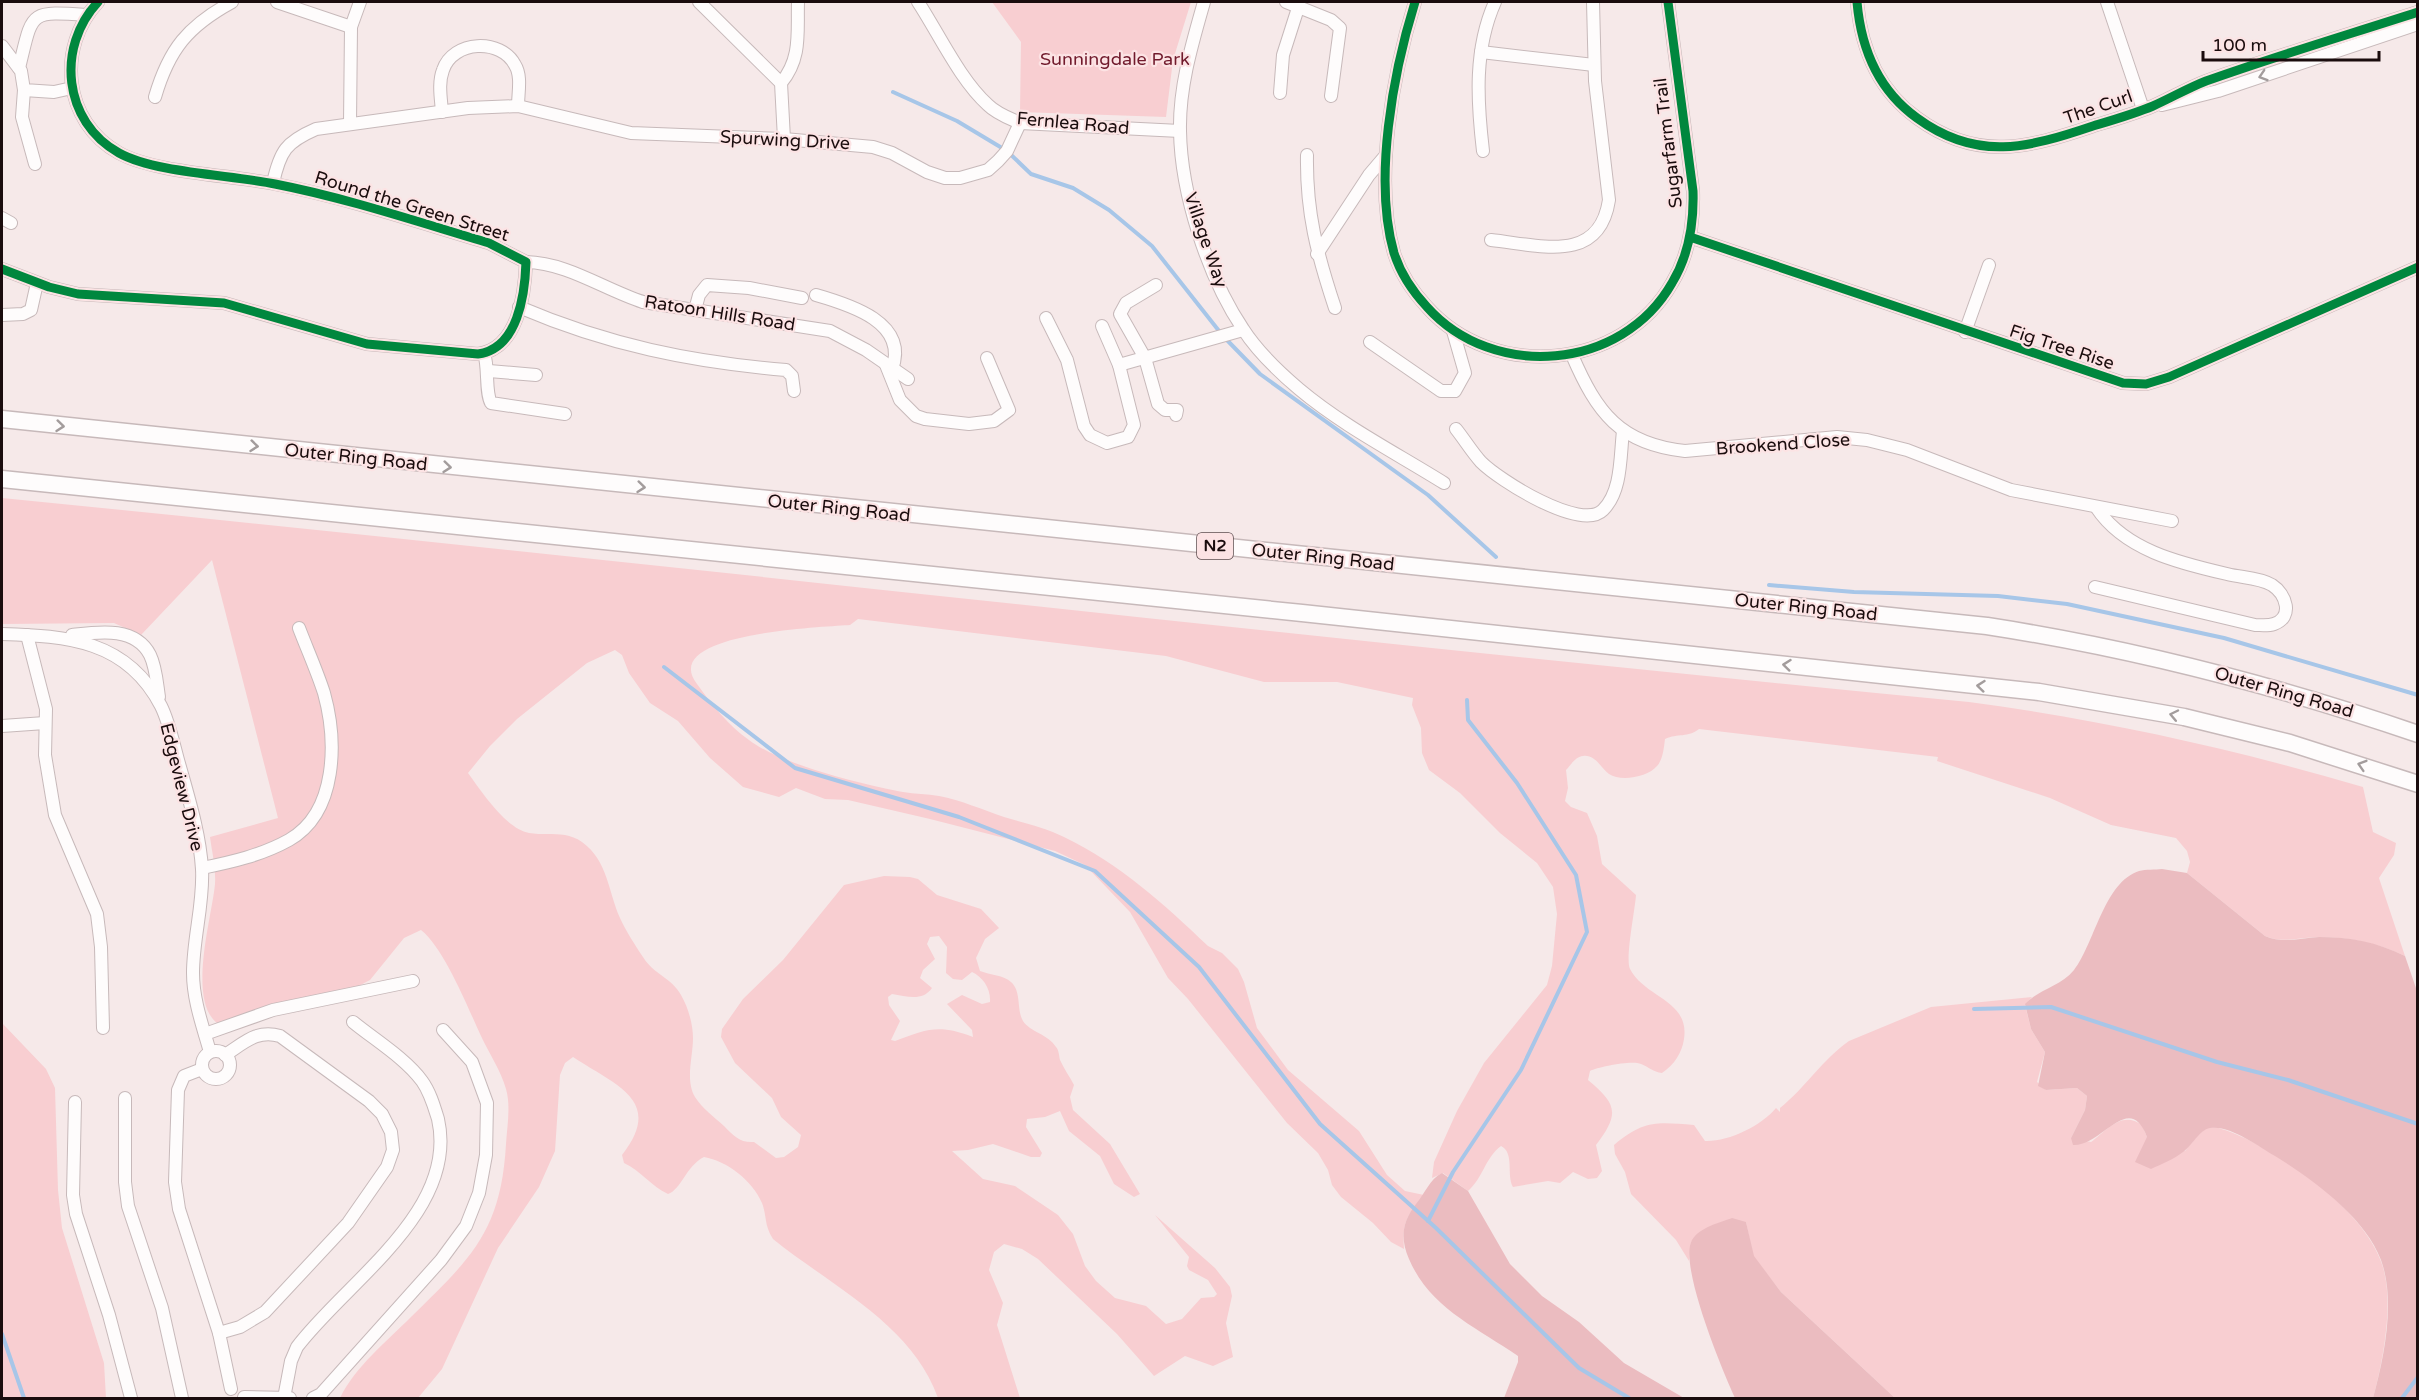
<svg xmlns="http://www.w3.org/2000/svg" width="2419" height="1400" viewBox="0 0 2419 1400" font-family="'Varela Round',sans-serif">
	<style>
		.green { fill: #f8ced1; fill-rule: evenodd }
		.forest { fill: #ebbcc0 }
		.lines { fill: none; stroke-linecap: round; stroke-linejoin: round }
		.stream { stroke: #a7c6e8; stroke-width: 4 }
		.minor-casing { stroke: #c7b9ba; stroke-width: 14 }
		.highway-casing { stroke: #c7b9ba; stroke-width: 19 }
		.minor { stroke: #fefcfc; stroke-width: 12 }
		.highway { stroke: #fefcfc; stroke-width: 16 }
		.cycleway-casing { stroke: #fce3e4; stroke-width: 13 }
		.cycleway { stroke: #00873e; stroke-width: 9 }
		.oneway { stroke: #a39c9c }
		.labels { text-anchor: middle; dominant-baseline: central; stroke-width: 4.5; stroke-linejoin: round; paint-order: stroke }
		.shield { fill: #fce3e4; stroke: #5e4c4e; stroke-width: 1.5 }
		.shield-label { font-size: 16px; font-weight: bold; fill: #1a0c0d }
		.park-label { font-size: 18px; fill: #711a2c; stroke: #fce3e4 }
		.street-label { font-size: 18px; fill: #1a0c0d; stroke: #fce3e4 }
	</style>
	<rect width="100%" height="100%" fill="#f6e9e9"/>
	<g class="green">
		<polygon points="992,2 1191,2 1173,60 1166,117 1020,112 1021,42"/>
		<path d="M2 498C658 563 1313 639 1969 702 2103 720 2234 749 2363 787L2373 832 2396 843 2394 855 2379 878 2405 956C2378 943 2349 937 2319 937 2300 937 2283 944 2265 936L2187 873 2190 862 2187 851 2176 838 2111 825 2050 798 1937 761 1938 757 1699 729C1688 738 1678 733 1665 739 1664 747 1663 760 1657 766 1648 777 1621 782 1609 774 1601 768 1595 754 1583 756 1575 757 1571 765 1566 770L1568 788 1565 801 1571 807 1587 813 1597 836 1602 864 1636 895C1635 910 1625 959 1630 969 1645 998 1690 1000 1684 1039 1682 1053 1674 1065 1662 1073 1653 1072 1649 1067 1641 1064 1632 1060 1598 1067 1590 1071L1588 1080C1617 1104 1620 1114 1596 1145L1602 1171 1597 1178 1588 1179 1573 1172 1560 1183 1548 1181 1513 1187C1506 1175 1515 1153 1501 1146 1485 1158 1483 1178 1468 1191L1443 1173 1432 1178 1434 1162 1457 1111 1484 1063 1547 985 1552 966 1557 914 1553 887 1537 863 1500 833 1460 793 1429 770 1422 753 1421 728 1412 705 1413 698 1337 682H1264L1166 656 858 619 850 625C827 627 657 632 697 684 712 705 728 725 749 740 782 765 861 784 903 792 915 794 927 794 939 796 961 800 983 810 1004 817 1024 823 1046 828 1064 837 1120 864 1164 904 1208 946L1222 953 1238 969 1244 982 1257 1028 1288 1070 1359 1131 1387 1175 1405 1191 1424 1195C1407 1216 1402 1221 1404 1249L1391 1242 1373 1223 1341 1197 1332 1185 1328 1170 1318 1153 1287 1123 1188 999 1168 978 1130 912 1085 865 1055 851 930 819 848 800 825 799 796 788 779 797 743 787 710 758 678 721 650 703 629 673 622 655 615 650 587 663 517 719 490 746 468 773C481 791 506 829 529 833 548 836 565 830 582 842 608 861 608 891 620 918 626 931 635 945 643 957 653 974 672 978 681 995 688 1007 693 1024 693 1038 693 1057 685 1080 695 1097 702 1108 714 1117 724 1126 734 1136 740 1143 754 1142L776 1158 784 1157 798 1147 801 1135 781 1117 772 1098 735 1063 721 1037 722 1029 743 999 783 960 844 885 884 876 910 877 918 879 937 895 981 909 999 928 985 939 976 958 980 971C990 975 1004 975 1011 982 1022 992 1016 1009 1023 1021 1030 1032 1048 1034 1056 1047 1059 1050 1059 1056 1060 1060 1064 1069 1070 1077 1074 1085L1070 1097 1073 1110 1110 1144 1140 1194 1134 1197 1114 1184 1100 1156 1069 1131 1060 1111 1045 1117 1027 1119 1026 1127 1042 1153 1040 1157H1031L993 1144 968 1150 952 1151 983 1179 1015 1186 1058 1215 1073 1234 1085 1266 1096 1281 1115 1298 1146 1306 1166 1324 1182 1319 1201 1298 1214 1297 1217 1294 1208 1280 1189 1270 1187 1266 1189 1257 1155 1215 1215 1268 1230 1287 1232 1296 1226 1323 1233 1357 1213 1366 1185 1356 1154 1376 1117 1334 1038 1259 1022 1249 1004 1244 994 1252 989 1270 1003 1303 997 1325 1020 1398H938C912 1324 831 1286 773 1239 764 1225 767 1216 762 1203 752 1180 727 1161 704 1157 686 1166 681 1190 668 1194 651 1186 641 1171 624 1163L622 1155C665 1100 615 1085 573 1057L565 1063 560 1075 555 1151 539 1187 498 1248 442 1369 418 1398H340C356 1366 386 1342 411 1317 471 1258 501 1232 506 1144 507 1127 511 1106 506 1089 501 1071 489 1053 481 1036 468 1008 444 948 421 930L404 938 370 980 351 990 217 1023C187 999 212 917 215 884 216 868 212 852 210 837L278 818 212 560 141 635 114 623 2 624ZM939 936 947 947 946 973 953 979 962 980 972 972C983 977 991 989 990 1002L982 1004 962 995 947 1004 972 1030 973 1037C939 1024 927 1029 895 1041L891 1040 900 1021 889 1005 888 997 892 994C907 996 922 1002 932 988L920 978 923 970 935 959 927 944 930 937Z"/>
		<path d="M2032 997 2025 1005 2031 1029 2045 1052 2037 1082 2046 1090 2077 1088 2087 1096 2085 1110 2071 1138 2091 1142C2107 1130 2122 1110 2142 1125L2147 1137 2185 1151C2190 1145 2199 1132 2207 1128 2224 1121 2297 1166 2312 1179 2337 1200 2368 1228 2380 1259 2396 1296 2383 1361 2373 1398H1895L1781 1292 1753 1256 1746 1222 1691 1242 1689 1261 1676 1240 1631 1194 1625 1172 1615 1154 1614 1145C1644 1120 1656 1122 1694 1125L1705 1141C1728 1142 1761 1126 1776 1108L1780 1112V1108C1805 1088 1823 1059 1849 1041L1931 1007Z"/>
		<polygon points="2,1023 46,1069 55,1088 58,1190 62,1228 104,1363 106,1398 2,1398"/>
	</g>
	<g class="forest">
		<path d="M2162 869 2187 873 2265 936C2283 944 2300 938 2319 937 2350 937 2377 942 2405 956L2418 994 2417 1398H2373C2384 1358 2396 1301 2381 1260 2365 1217 2312 1179 2275 1156 2258 1146 2230 1125 2210 1128 2199 1130 2192 1146 2183 1152 2174 1159 2162 1164 2151 1169L2135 1162 2147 1137C2129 1090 2102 1147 2073 1145L2071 1138 2085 1110 2087 1096 2077 1088 2046 1090 2038 1086 2045 1052 2031 1029 2025 1004C2039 989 2060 987 2074 970 2094 945 2104 882 2139 871 2146 869 2155 870 2162 869Z"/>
		<path d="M1442 1173 1468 1191 1510 1264 1542 1296 1579 1322 1624 1363 1684 1398H1504L1518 1362V1356C1476 1327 1430 1308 1409 1259 1400 1238 1402 1222 1416 1204 1426 1192 1429 1180 1442 1173Z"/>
		<path d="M1732 1218 1746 1222 1754 1256 1781 1292 1895 1398H1735C1723 1372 1678 1264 1692 1240 1700 1227 1719 1223 1732 1218Z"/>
	</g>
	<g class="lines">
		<g class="stream">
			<polyline points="893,92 957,121 1007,151 1031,174 1073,188 1109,210 1152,246 1223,336 1260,374 1428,495 1496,557"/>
			<polyline points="1769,585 1854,592 1998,596 2067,604 2224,638 2418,695"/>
			<polyline points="664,667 795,768 959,817 1095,871 1199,967 1320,1124 1436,1228 1579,1368 1629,1398"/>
			<polyline points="1974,1009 2051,1007 2217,1062 2288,1080 2418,1124"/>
			<polyline points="1428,1221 1453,1172 1521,1070 1587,932 1576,875 1517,783 1468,720 1467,700"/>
			<polyline points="2,1334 24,1398"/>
			<polyline points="2402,1398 2418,1377"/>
		</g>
		<defs>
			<g id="minor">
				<polyline points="277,2 351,27"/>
				<polyline points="699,2 781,83 784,139"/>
				<path d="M918 2C939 34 960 80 988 105 997 114 1009 118 1020 123L1180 131"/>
				<path d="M1204 2C1192 44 1179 87 1180 131 1181 194 1208 277 1243 329 1257 351 1279 372 1299 389 1343 426 1396 453 1444 483"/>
				<polyline points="1286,2 1331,20 1340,28 1331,96"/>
				<path d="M1415 2C1393 73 1373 180 1394 253 1400 272 1413 292 1427 307 1493 381 1622 371 1672 283 1689 255 1694 223 1693 191L1668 2"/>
				<path d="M1857 2C1861 48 1878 90 1917 118 1977 162 2028 148 2093 126 2113 120 2134 114 2153 106 2171 98 2188 88 2206 81 2276 56 2347 35 2418 12"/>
				<polyline points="2107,2 2143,109"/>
				<polyline points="2,46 21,71 24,90 54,92 72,88"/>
				<polyline points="1481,52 1594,65"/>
				<path d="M19 68C33 11 28 11 87 15"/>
				<path d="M781 83C802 58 797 32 798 2"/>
				<polyline points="24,90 22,117 35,164"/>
				<polyline points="1280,93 1283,55 1298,8"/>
				<path d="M155 97C169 49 188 26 232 2"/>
				<polyline points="2162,105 2218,91 2418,24"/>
				<path d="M442 112C441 98 438 83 443 70 453 40 501 38 515 65 522 76 518 93 518 106"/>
				<polyline points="350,123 351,27 360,2"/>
				<path d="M1483 151C1477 100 1474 49 1495 2"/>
				<path d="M1307 155C1306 212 1317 254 1335 308"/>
				<path d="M273 183C280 151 286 142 316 129L468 108 518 106 631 133 784 139 873 147 892 153 927 172 945 178H960L988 170 998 161 1007 151 1020 123"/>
				<polyline points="2,218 11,223"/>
				<polyline points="1690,237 2123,383 2146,384 2169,377 2418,267"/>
				<path d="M1491 240C1539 245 1599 265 1609 200L1595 81 1593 2"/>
				<polyline points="1317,254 1369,175 1386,155"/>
				<path d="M526 262C568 263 603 289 643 302L830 331 866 350 908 379"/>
				<path d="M2 269 49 287 78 294 224 303 367 344 478 354C518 349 525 294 526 262L489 243C418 222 347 198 275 184 232 175 155 173 119 153 63 122 56 47 98 2"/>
				<polyline points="1156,285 1126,303 1120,314 1145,358 1158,404 1165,410 1177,410 1176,415"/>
				<path d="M816 295C851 305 909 323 892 369"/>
				<path d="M519 307C608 345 691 362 786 370L792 376 794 391"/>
				<polyline points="695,310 699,295 707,285 749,288 802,298"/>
				<polyline points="2,315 23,314 31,310 37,283"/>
				<polyline points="1046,318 1067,360 1084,426 1090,435 1107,443 1128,437 1134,425 1119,365 1102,326"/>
				<polyline points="1965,332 1989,265"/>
				<polyline points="1370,342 1441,391 1455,391 1465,373 1453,331"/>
				<path d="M484 353C489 368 485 392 491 403L565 414"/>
				<path d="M1572 355C1597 413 1620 444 1685 451L1837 437 1867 440 1907 450 2011 490 2172 521"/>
				<polyline points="886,365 900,400 916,416 925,419 969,424 994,421 1009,410 987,358"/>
				<polyline points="1119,365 1243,330"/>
				<polyline points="489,371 536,375"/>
				<path d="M1456 429C1464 439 1472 452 1481 462 1499 480 1581 532 1603 510 1622 491 1620 457 1623 431"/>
				<path d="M2095 587 2255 625C2261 625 2268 626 2274 624 2294 617 2286 594 2272 585 2258 577 2242 578 2227 574 2179 563 2124 550 2096 507"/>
				<path d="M2 634C67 636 127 640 161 706 170 724 174 747 180 767 189 799 200 835 202 869 204 903 193 938 193 973 193 1000 203 1027 210 1052"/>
				<polyline points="27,635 46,709 45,755 55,815 97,914 101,947 103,1028"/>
				<path d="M72 635C98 632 135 626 150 655 156 667 157 684 159 697"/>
				<polyline points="2,726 45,723"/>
				<path d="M202 868C232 862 262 855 289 840 338 812 337 740 324 693 317 671 307 649 299 628"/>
				<polyline points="205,1034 273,1010 413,981"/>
				<circle cx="216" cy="1065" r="14"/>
				<polyline points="202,1069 184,1076 178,1090 175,1182 179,1209 219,1333 231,1389"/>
				<polyline points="125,1098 125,1182 128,1206 162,1308 182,1398"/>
				<polyline points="75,1102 73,1195 76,1214 109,1315 131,1398"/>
				<path d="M219 1333 240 1327 265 1312 348 1223 387 1167 393 1150 391 1132 382 1114 369 1101 280 1036C257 1029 244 1043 225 1055"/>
				<polyline points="244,1397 290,1398"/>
				<path d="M284 1398 291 1361 297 1347C346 1282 459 1211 438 1119 434 1106 430 1092 422 1081 405 1058 375 1040 353 1022"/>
				<polyline points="313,1398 321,1394 441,1260 466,1226 479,1193 486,1155 487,1103 472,1062 443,1030"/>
			</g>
			<g id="highway">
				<path d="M2 419 1987 626C2136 649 2275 685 2418 734"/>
				<polyline points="2,479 1302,613 2039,692 2184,717 2290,743 2418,784"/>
			</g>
		</defs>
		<use href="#minor" class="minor-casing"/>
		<use href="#highway" class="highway-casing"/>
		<use href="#minor" class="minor"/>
		<use href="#highway" class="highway"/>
		<defs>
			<g id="cycleway">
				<path d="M1415 2C1393 73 1373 180 1394 253 1400 272 1413 292 1427 307 1493 381 1622 371 1672 283 1689 255 1694 223 1693 191L1668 2"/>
				<path d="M1857 2C1861 48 1878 90 1917 118 1977 162 2028 148 2093 126 2113 120 2134 114 2153 106 2171 98 2188 88 2206 81 2276 56 2347 35 2418 12"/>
				<polyline points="1690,237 2123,383 2146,384 2169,377 2418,267"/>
				<path d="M2 269 49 287 78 294 224 303 367 344 478 354C518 349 525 294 526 262L489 243C418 222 347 198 275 184 232 175 155 173 119 153 63 122 56 47 98 2"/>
			</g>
		</defs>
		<use href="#cycleway" class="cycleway-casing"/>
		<use href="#cycleway" class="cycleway"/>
	</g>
	<defs><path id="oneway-chevron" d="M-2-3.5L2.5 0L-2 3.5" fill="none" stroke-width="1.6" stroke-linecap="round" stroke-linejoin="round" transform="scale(1.5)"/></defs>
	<g class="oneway">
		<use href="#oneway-chevron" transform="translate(2263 76) rotate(162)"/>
		<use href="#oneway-chevron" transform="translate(60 426) rotate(6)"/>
		<use href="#oneway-chevron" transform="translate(254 446) rotate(6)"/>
		<use href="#oneway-chevron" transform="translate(447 467) rotate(6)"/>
		<use href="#oneway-chevron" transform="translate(641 487) rotate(6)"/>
		<use href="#oneway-chevron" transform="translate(1787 665) rotate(-174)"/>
		<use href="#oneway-chevron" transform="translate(1981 686) rotate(-174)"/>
		<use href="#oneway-chevron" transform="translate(2174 715) rotate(-168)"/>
		<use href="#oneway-chevron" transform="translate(2362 765) rotate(-163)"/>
	</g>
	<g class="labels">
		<rect class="shield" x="1197" y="533" width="36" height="26" rx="4.5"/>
		<g class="shield-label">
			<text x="1215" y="546">N2</text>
		</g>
		<g class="park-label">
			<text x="1115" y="59">Sunningdale Park</text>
		</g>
		<g class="street-label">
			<text transform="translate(2098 107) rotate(-19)">The Curl</text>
			<text transform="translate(1073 123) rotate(5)">Fernlea Road</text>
			<text transform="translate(785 140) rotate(3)">Spurwing Drive</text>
			<text transform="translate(1668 143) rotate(-97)">Sugarfarm Trail</text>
			<text transform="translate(412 206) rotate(17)">Round the Green Street</text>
			<text transform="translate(1206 240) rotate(71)">Village Way</text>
			<text transform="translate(720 313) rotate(9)">Ratoon Hills Road</text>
			<text transform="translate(2062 347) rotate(18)">Fig Tree Rise</text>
			<text transform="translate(1783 444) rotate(-4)">Brookend Close</text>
			<text transform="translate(356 457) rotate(6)">Outer Ring Road</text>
			<text transform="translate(839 508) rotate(6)">Outer Ring Road</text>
			<text transform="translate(1323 557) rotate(6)">Outer Ring Road</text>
			<text transform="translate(1806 607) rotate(6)">Outer Ring Road</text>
			<text transform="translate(2284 692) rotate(16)">Outer Ring Road</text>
			<text transform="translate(182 787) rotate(76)">Edgeview Drive</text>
		</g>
	</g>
	<rect width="2419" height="1400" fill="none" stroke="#1a0c0d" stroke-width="6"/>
	<path d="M2203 51v9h176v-9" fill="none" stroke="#1a0c0d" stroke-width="3"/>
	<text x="2212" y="51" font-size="18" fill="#1a0c0d" stroke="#fce3e4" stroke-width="4.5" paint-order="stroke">100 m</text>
</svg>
